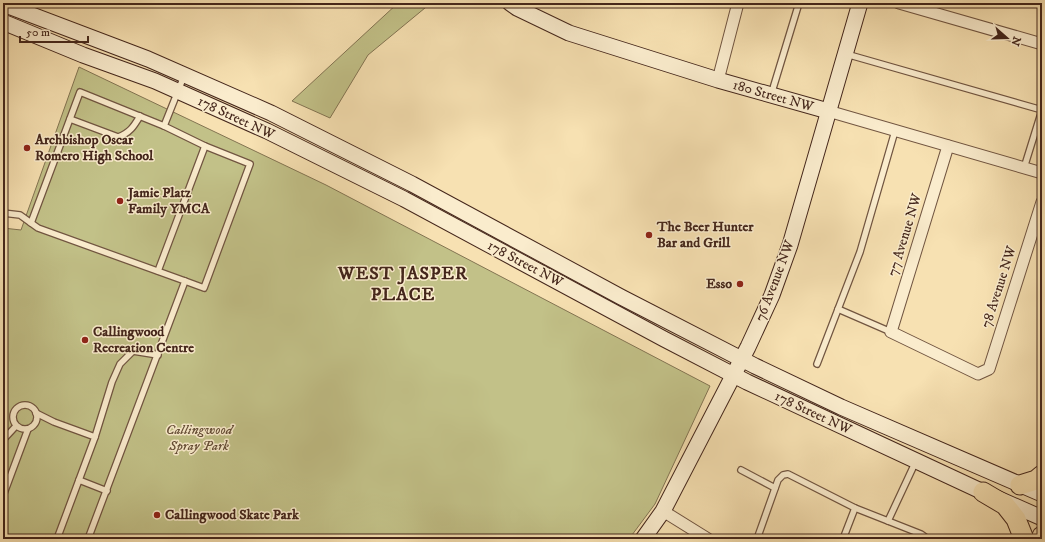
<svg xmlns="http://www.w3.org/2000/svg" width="1045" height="542" viewBox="0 0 1045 542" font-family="'IM FELL DW Pica',serif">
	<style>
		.green { fill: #c2c188; stroke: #837452 }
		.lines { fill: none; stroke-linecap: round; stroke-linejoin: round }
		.lane-casing { stroke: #715541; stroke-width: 8 }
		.street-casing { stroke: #715541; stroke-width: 13 }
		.secondary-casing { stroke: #44261b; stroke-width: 17 }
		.highway-casing { stroke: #44261b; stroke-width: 21 }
		.lane { stroke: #faeccd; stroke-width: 5.5 }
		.street { stroke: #faeccd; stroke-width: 11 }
		.secondary { stroke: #faeccd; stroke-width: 15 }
		.highway { stroke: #f7e1b2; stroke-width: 19 }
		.poi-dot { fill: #8f2418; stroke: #faeccd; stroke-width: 1.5 }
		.labels { text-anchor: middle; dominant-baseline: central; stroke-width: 3; stroke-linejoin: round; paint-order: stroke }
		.street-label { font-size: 14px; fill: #44261b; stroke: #faeccd }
		.poi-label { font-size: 14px; font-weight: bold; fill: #44261b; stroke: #faeccd; text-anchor: start }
		.park-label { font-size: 14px; font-style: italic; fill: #644d36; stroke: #faeccd }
		.district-label { font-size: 18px; font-weight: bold; letter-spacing: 1px; fill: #44261b; stroke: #faeccd }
	</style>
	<rect width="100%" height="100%" fill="#f7e1b2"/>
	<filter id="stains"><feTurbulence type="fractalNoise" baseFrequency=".005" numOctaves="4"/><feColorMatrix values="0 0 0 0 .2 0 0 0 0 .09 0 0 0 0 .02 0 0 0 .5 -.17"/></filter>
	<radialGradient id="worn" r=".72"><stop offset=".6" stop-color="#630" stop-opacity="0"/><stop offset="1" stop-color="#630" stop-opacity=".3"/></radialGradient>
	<g class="green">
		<polygon points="398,3 431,3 368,55 330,118 292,101"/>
		<polygon points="79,67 326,185 710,386 655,504 629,539 3,539 3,228 21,230"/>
	</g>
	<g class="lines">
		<defs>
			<g id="lane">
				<polyline points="846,54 1042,110"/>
				<polyline points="184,76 164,126 205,146 250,164 204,288 185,281"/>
				<polyline points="771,95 799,3"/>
				<path d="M70 119 118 137C130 133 134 126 140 116"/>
				<polyline points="1024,168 1042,110"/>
				<polyline points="3,213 20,215 38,228 185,281 88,539"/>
				<polyline points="31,223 80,92 164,126"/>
				<polyline points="158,271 205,146"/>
				<polyline points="838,309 891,332"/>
				<polyline points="817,364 860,252 895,131"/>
				<circle cx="25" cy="417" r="12"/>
				<polyline points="36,413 54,422 95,437 79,480"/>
				<polyline points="95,437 112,382 120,364 133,351 158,355"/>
				<polyline points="3,440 16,426"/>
				<polyline points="741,470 775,488"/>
				<polyline points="3,496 28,429"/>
				<polyline points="888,521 916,461"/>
				<polyline points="57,539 79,480 107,491"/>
				<polyline points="757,539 778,480 783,475 788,474 855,508 921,534 928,539"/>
				<polyline points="843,539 855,508"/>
			</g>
			<g id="street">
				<polyline points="899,3 1042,44"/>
				<polyline points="718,80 738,3"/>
				<polyline points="828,111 1042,173"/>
				<polyline points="948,146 891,332 978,374 989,369 1042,202"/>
				<polyline points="663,511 708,539"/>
			</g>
			<g id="secondary">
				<polyline points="510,3 517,8 569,33 718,80 828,111"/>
				<polyline points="3,4 148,59 271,113 412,184 621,297 755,366 841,407 1042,494"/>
				<polyline points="3,22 83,55 155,81 267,131 404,199 664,339 747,382 983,492 1042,518"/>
				<polyline points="643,539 663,511 748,347 772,295 790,245 860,3"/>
			</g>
			<g id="highway">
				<polyline points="1020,485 1036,480 1042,475"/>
				<polyline points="983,492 1005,505 1016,519 1024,539"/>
				<polyline points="1041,539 1042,536"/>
			</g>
		</defs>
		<use href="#lane" class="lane-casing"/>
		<use href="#street" class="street-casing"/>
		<use href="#secondary" class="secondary-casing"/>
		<use href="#highway" class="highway-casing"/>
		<use href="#lane" class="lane"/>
		<use href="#street" class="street"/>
		<use href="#secondary" class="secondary"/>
		<use href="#highway" class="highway"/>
	</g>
	<g class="poi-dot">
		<circle cx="27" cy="148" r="4"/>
		<circle cx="120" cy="201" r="4"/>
		<circle cx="649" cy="235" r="4"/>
		<circle cx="740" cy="284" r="4"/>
		<circle cx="85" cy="340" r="4"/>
		<circle cx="157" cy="515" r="4"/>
	</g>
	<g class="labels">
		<g class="street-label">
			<text transform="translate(773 96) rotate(16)">180 Street NW</text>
			<text transform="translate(236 118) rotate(25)">178 Street NW</text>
			<text transform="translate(905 235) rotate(-73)">77 Avenue NW</text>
			<text transform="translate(525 264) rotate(28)">178 Street NW</text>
			<text transform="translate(775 281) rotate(-69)">76 Avenue NW</text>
			<text transform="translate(999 287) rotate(-72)">78 Avenue NW</text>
			<text transform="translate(813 413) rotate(25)">178 Street NW</text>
		</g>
		<g class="poi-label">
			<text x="35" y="140">Archbishop Oscar<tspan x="35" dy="16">Romero High School</tspan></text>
			<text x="128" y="193">Jamie Platz<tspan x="128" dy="16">Family YMCA</tspan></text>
			<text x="657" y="227">The Beer Hunter<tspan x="657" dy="16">Bar and Grill</tspan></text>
			<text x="732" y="284" text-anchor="end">Esso</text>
			<text x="93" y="332">Callingwood<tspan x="93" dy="16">Recreation Centre</tspan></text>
			<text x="165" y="515">Callingwood Skate Park</text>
		</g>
		<g class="park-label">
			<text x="199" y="430">Callingwood<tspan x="199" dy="16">Spray Park</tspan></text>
		</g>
		<g class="district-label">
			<text x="403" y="274">WEST JASPER<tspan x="403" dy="21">PLACE</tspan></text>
		</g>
	</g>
	<rect width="1045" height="542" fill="none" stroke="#f7e1b2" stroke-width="16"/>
	<rect x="4" y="4" width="1037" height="534" fill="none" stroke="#44261b" stroke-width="2"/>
	<rect x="8" y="8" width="1029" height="526" fill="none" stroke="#44261b"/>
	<g transform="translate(1007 38) rotate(110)" stroke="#faeccd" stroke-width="3" paint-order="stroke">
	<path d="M0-3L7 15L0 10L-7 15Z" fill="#44261b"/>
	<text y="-6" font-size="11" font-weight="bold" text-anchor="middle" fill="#44261b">N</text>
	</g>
	<path d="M20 36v6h68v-6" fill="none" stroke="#44261b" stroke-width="2"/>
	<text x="26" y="36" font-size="12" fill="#44261b" stroke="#faeccd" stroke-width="3" paint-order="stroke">50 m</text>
	<rect width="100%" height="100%" filter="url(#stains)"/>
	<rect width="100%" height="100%" fill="url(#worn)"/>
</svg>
